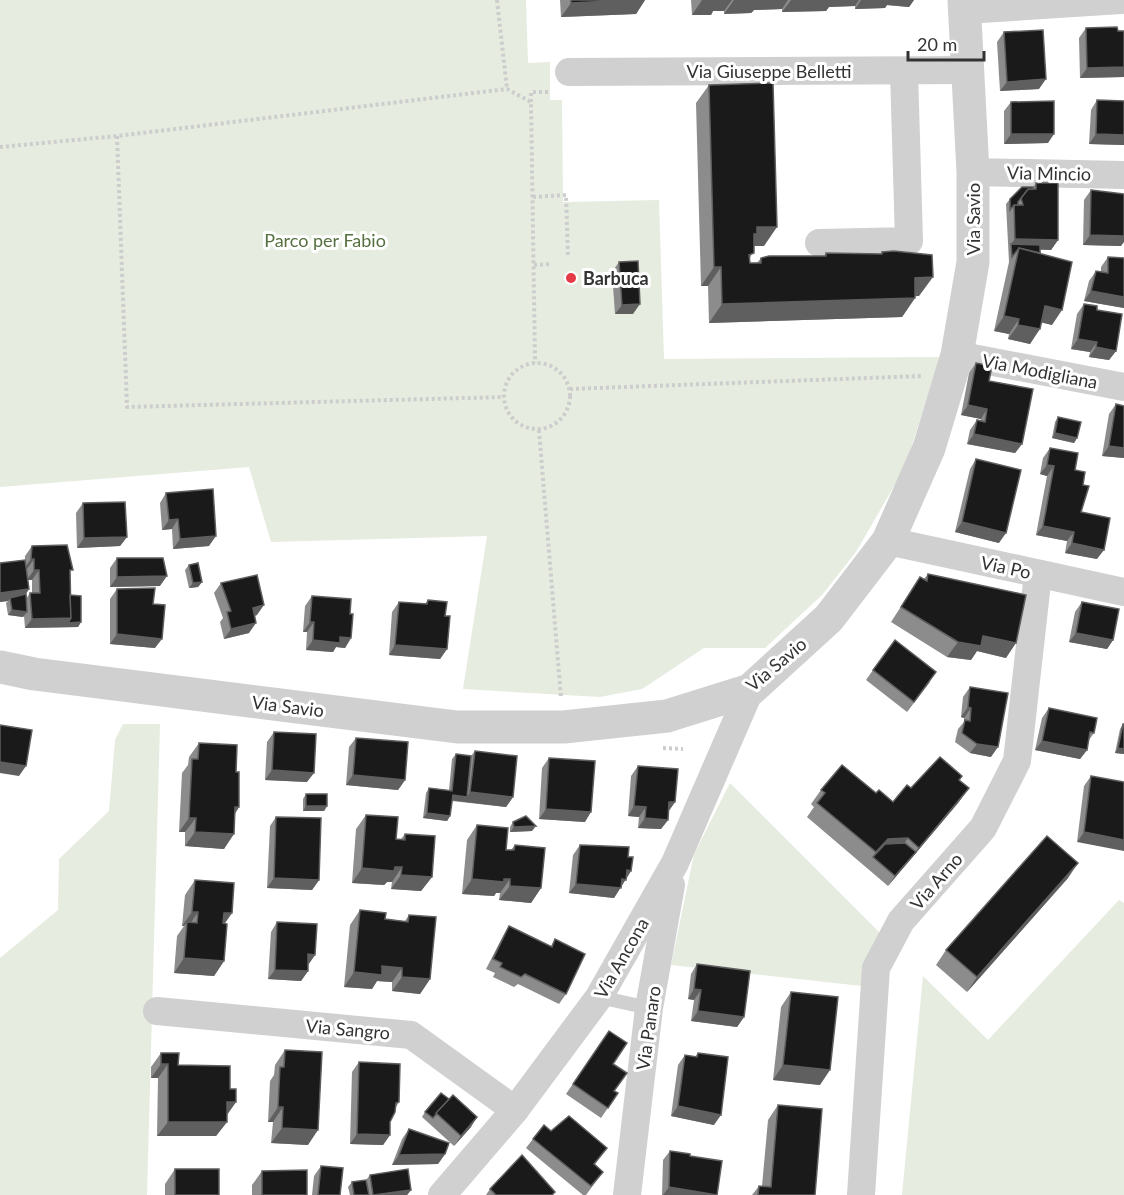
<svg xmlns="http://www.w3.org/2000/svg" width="1124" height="1195" viewBox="0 0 1124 1195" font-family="Lato,sans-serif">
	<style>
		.green { fill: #e6ecdf }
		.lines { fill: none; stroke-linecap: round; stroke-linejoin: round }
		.path { stroke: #cdcdcd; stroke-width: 4; stroke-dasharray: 3 3; stroke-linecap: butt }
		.service { stroke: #d0d0d0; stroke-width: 14 }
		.minor { stroke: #d0d0d0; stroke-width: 28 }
		.tertiary { stroke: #d0d0d0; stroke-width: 33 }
		.wall { fill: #8c8c8c; fill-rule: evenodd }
		.shaded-wall { fill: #5f5f5f }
		.building { fill: #1a1a1a; stroke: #5f5f5f; stroke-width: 1.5 }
		.poi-dot { fill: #e63946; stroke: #fff; stroke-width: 2 }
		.labels { text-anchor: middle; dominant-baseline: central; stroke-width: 6; stroke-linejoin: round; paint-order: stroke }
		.street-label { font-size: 18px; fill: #333; stroke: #fff }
		.park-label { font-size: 18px; fill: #56703f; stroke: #fff }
		.poi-label { font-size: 18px; font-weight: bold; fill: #333; stroke: #fff; text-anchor: start }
	</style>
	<rect width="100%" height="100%" fill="#fff"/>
	<g class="green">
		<polygon points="0,0 526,0 528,63 550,62 550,100 562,100 563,202 659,200 664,359 940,357 905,467 856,552 822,595 765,648 704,648 642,689 600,697 463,689 487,536 271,542 249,467 0,487"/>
		<polygon points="123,724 160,724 147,1195 0,1195 0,958 58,910 59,859 109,811 115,740"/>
		<polygon points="730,783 881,934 862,986 671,965 694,854"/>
		<polygon points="1119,900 1124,903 1124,1195 902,1195 923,976 988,1040"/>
	</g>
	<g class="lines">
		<g class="path">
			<polyline points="497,0 507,89"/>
			<polyline points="531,102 531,92 550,92"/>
			<polyline points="117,136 127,407 504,397"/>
			<polyline points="0,147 117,136 507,89 531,102 535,363"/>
			<polyline points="533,197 566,195 568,257"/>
			<polyline points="534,265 552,264"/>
			<circle cx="537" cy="396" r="33"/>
			<polyline points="570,389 922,376"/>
			<polyline points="539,430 561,698"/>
			<polyline points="663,748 683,749"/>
		</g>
		<polyline class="service" points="599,997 649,1008"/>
		<g class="minor">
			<polyline points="965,10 1121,0"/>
			<polyline points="569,72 968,70"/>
			<polyline points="973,172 1124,175"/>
			<polyline points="819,243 909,241 904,71"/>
			<polyline points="957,355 1124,387"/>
			<polyline points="888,541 1124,592"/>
			<polyline points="157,1011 411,1035 515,1110"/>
			<polyline points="442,1195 515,1110 599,997 675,863 750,690"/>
			<polyline points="627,1195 649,1008 671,885"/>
			<polyline points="861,1195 876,968 901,921 983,828 1017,761 1038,574"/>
		</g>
		<polyline class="tertiary" points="0,667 34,674 457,727 564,727 667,716 750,690 829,618 888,541 929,448 957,355 973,262 973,172 964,0"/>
	</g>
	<g class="wall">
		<polygon points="560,0 645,0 636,14 561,17"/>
		<polygon points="691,0 914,0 909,7 887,5 885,8 855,9 855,6 829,7 826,11 782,12 782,9 754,10 751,13 724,14 724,11 713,11 711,15 692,15"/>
		<polygon points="1086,28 1124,31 1124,77 1080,78 1079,38"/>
		<polygon points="1004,32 1039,89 1000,91 997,42"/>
		<polygon points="709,85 764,246 754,246 750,259 750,263 757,263 761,258 824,256 826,253 880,254 882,252 919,296 915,296 915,298 902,317 709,323 708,286 701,286 696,103"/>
		<polygon points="1097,100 1124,101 1124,145 1089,144 1091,110"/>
		<polygon points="1011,102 1048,143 1004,144 1004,111"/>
		<polygon points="1036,183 1058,240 1051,250 1040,249 1052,325 1042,322 1030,344 1008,339 1009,334 994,331 1009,262 1006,204 1010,199 1033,187"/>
		<polygon points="1091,190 1121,246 1083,245 1084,200"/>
		<polygon points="1108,257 1124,258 1124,308 1084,301 1089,281 1096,271 1101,272 1101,267"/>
		<polygon points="619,262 633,314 615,314 612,272"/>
		<polygon points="1084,304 1097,310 1116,351 1109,360 1089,357 1090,352 1071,349 1077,314"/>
		<polygon points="976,363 989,381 1022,444 1015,453 967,444 970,430 977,420 980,421 981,419 961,415 969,373"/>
		<polygon points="1116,404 1124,458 1102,456 1109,414"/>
		<polygon points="1058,417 1077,438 1074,443 1052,438 1055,422"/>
		<polygon points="1050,448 1075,470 1083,485 1081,512 1097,559 1065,553 1067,541 1036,535 1047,476 1040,474 1043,458"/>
		<polygon points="976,459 999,543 955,532 970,469"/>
		<polygon points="166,493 209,546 173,549 172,529 162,530 160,503"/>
		<polygon points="83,503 127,537 120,546 77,548 76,513"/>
		<path d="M32 546 70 575V595L81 622 78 627 25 628 24 616 23 617 8 615 6 603 8 601 0 602V563L25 560V556ZM28 580H32V593H30L26 599V594L29 589Z"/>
		<polygon points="117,558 160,586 110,587 110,568"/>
		<polygon points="189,565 202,582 198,587 189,588 185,570"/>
		<polygon points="928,574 1006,658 977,651 971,660 947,657 891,622 920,577 924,579"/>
		<polygon points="221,583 257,615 255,616 249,633 224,639 220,622 223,618 214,593"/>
		<polygon points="117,589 153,604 155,648 110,644 110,599"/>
		<polygon points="312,596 350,614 351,638 345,648 336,647 333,652 306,650 307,632 303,632 305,606"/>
		<polygon points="428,600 445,616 447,649 440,659 389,655 392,612 399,602 425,604"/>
		<polygon points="1082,602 1113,640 1107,649 1069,642 1075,612"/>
		<polygon points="873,670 930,682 907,712 866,680"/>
		<polygon points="970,687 991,757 970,753 955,742 958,729 964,722 964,718 961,717 963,697"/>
		<polygon points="1049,708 1094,733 1089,740 1087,750 1080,759 1035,750 1042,718"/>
		<polygon points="1123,724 1124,754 1115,753 1120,729"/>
		<polygon points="274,732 307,782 265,780 267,742"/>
		<polygon points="356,738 405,780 398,790 346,785 349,747"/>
		<polygon points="199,743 236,772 239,807 235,814 224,849 185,846 185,832 179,832 182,773 188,765 189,757"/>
		<polygon points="475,751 513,797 506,807 452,801 450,816 447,821 423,818 426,793 429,788 449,790 452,759 456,754 471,756"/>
		<polygon points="549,758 585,822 539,819 542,768"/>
		<polygon points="638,766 675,802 668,812 668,820 661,829 638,828 639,817 628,816 631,776"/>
		<polygon points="962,776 959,780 969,788 958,803 888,886 807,817 814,807 811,804 821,790 893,802 911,788"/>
		<polygon points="1091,776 1124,782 1077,842 1084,786"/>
		<polygon points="306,794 327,806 324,811 303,811 303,799"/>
		<polygon points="366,815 396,839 401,839 405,834 432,877 421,891 391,889 392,882 387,882 384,885 352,883 356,829"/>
		<polygon points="276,817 319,880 312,890 267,888 270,826"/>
		<polygon points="513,822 532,831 510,832 510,827"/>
		<polygon points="477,825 506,850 511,850 515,845 541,888 531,903 499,900 500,893 496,893 494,896 462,894 467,840"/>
		<polygon points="580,845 628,857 631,871 614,898 569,893 573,855"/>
		<polygon points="1068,878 967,992 936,965 946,950"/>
		<polygon points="195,880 232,913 225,923 224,961 214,976 174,973 177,936 184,926 182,926 185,895"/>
		<polygon points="360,910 385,919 405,921 409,915 430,979 420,994 392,991 392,982 377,981 372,989 344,987 350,925"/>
		<polygon points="277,922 315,955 308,965 308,971 301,981 268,979 271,932"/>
		<polygon points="509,926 551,946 555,939 566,994 559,1004 518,984 514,987 493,977 495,973 486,969 503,936"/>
		<polygon points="697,964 744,1017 737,1027 691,1021 694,1000 688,999 691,974"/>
		<polygon points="791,992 820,1085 773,1080 781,1007"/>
		<polygon points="609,1031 613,1064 614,1091 618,1093 601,1118 566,1094"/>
		<polygon points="285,1050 308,1145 271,1143 273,1122 268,1122 270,1081 274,1075 275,1065"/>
		<polygon points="161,1053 178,1065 230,1089 236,1102 227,1115 227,1122 216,1136 157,1136 158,1078 151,1078 151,1067"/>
		<polygon points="698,1053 714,1125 671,1116 678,1065 685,1055 695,1057"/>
		<polygon points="359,1062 399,1102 396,1107 390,1122 390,1135 383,1145 350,1144 352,1072"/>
		<polygon points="449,1099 471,1127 454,1146 422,1117 425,1112"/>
		<polygon points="778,1105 815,1195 752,1195 759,1186 762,1186 768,1120"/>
		<polygon points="409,1129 445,1154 438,1164 392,1165 402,1139"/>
		<polygon points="551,1131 600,1157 595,1164 603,1172 586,1195 583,1195 526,1148 533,1139"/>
		<polygon points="670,1151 690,1156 717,1195 662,1195 663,1160"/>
		<polygon points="321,1166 340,1195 312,1195 314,1176"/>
		<polygon points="175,1169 219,1195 165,1195 165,1184"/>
		<polygon points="262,1171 307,1195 252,1195 252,1185"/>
		<polygon points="370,1175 411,1190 407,1195 350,1195 348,1187 352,1182 366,1180"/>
		<polygon points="490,1189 553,1195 486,1195"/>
	</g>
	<g class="shaded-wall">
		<polygon points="630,0 645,0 636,14 561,17 571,3"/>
		<polygon points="702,0 732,0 724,11 713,11 711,15 692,15"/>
		<polygon points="734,0 788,0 782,9 754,10 751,13 724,14"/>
		<polygon points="791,0 859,0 855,6 829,7 826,11 782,12"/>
		<polygon points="861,0 914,0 909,7 887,5 885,8 855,9"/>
		<polygon points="1124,67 1124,77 1080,78 1087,68"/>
		<polygon points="1046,79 1039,89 1000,91 1007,82"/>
		<polygon points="1011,134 1054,134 1048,143 1004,144"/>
		<polygon points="1096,134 1124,135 1124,145 1089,144"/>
		<polygon points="757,227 777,227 764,246 749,246"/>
		<polygon points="1090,235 1124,236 1124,242 1121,246 1083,245"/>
		<polygon points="1015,239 1058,240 1051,250 1018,249 1011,244"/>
		<polygon points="714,267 721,267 708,286 701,286"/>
		<polygon points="933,277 919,296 902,297 915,278"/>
		<polygon points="1091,291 1124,297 1124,308 1084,301"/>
		<polygon points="915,298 902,317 709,323 722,304"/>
		<polygon points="640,304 633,314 615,314 622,305"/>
		<polygon points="1045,306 1062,310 1052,325 1035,321"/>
		<polygon points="1004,316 1019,319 1009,334 994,331"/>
		<polygon points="1018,325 1040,329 1030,344 1008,339"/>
		<polygon points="1078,339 1097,342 1090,352 1071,349"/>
		<polygon points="1096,347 1116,351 1109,360 1089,357"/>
		<polygon points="968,405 987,409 981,419 961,415"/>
		<polygon points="1055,433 1077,438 1074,443 1052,438"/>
		<polygon points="974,434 1022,444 1015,453 967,444"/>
		<polygon points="1109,446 1124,448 1124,458 1102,456"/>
		<polygon points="1047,465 1054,466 1047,476 1040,474"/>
		<polygon points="178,519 172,529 162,530 169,520"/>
		<polygon points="962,522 1006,533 999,543 955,532"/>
		<polygon points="1043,526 1074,532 1067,541 1036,535"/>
		<polygon points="216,536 209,546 173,549 180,539"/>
		<polygon points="127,537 120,546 77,548 84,538"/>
		<polygon points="1072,543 1104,550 1097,559 1065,553"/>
		<polygon points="31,559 34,559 27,569 24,569"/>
		<polygon points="34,570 39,570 32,580 27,580"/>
		<polygon points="167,576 160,586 110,587 117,577"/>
		<polygon points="202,582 198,587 189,588 193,583"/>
		<polygon points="29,589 22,599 10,598 8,601 0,602 0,593"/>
		<polygon points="264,605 257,615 246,618 253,608"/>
		<polygon points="12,610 27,612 23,617 8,615"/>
		<polygon points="71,618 81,622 78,627 25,628 32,619"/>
		<polygon points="310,622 314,622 307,632 303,632"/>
		<polygon points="256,623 249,633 224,639 231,629"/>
		<polygon points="1076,633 1113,640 1107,649 1069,642"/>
		<polygon points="117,634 162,639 155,648 110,644"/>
		<polygon points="983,636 1016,643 1006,658 977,651 971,660 947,657 958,642"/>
		<polygon points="340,637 351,638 345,648 336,647 333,652 306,650 313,640"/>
		<polygon points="395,645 447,649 440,659 389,655"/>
		<polygon points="968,707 971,708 964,718 961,717"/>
		<polygon points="1042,741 1087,750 1080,759 1035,750"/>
		<polygon points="977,744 998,747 991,757 970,753"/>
		<polygon points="1118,748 1124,749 1124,754 1115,753"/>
		<polygon points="0,762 26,766 19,776 0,773"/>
		<polygon points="272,770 314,773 307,782 265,780"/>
		<polygon points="353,775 405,780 398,790 346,785"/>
		<polygon points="969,788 958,803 888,886 895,876"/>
		<polygon points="470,792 513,797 506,807 449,800 453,795 467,797"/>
		<polygon points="669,802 675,802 668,812"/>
		<polygon points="306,806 327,806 324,811 303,811"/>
		<polygon points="634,806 646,807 639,817 628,816"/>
		<polygon points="235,807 239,807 229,822"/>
		<polygon points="546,809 591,812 585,822 539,819"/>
		<polygon points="427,813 450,816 447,821 423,818"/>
		<polygon points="189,818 196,818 185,832 179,832"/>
		<polygon points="645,818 668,820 661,829 638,828"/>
		<polygon points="536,826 532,831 510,832 514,827"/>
		<polygon points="195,832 234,834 224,849 185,846"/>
		<polygon points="1084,832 1124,840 1124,851 1077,842"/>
		<polygon points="908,838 898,852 873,857 888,839"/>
		<polygon points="1078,863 1068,878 967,992 977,977"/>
		<polygon points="395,867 402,867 392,882 387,882 384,885 352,883 362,868"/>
		<polygon points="627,870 631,871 614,898 569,893 576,884"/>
		<polygon points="401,875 432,877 421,891 391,889"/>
		<polygon points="274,878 319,880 312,890 267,888"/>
		<polygon points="472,879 510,879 500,893 496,893 494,896 462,894"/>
		<polygon points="510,886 541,888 531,903 499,900"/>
		<polygon points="192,912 198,912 188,927 187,922 184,926 182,926"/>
		<polygon points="224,913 232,913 222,927"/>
		<polygon points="308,954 315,955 308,965 302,964"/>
		<polygon points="184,958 224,961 214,976 174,973"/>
		<polygon points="382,966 402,968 392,982 377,981 372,989 344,987 354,972"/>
		<polygon points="275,970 308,971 301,981 268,979"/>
		<polygon points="402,977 430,979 420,994 392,991"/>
		<polygon points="694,989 701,990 694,1000 688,999"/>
		<polygon points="698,1011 744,1017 737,1027 691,1021"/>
		<polygon points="161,1064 168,1064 158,1078 151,1078"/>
		<polygon points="783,1065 830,1070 820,1085 773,1080"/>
		<polygon points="227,1102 236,1102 226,1116"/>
		<polygon points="678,1106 721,1115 714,1125 671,1116"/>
		<polygon points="278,1107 283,1107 273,1122 268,1122"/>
		<polygon points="477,1117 471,1127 454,1146 461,1136"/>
		<polygon points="168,1122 227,1122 216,1136 157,1136"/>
		<polygon points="282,1128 318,1130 308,1145 271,1143"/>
		<polygon points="357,1134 390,1135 383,1145 350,1144"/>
		<polygon points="445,1154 438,1164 392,1165 399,1155"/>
		<polygon points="669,1187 717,1195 663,1195"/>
		<polygon points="411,1190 407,1195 379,1195"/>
	</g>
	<g class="building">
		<polygon points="571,0 630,0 571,3"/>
		<polygon points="1117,27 1118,31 1124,31 1124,67 1087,68 1086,28"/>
		<polygon points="1043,30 1046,79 1007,82 1004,32"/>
		<polygon points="773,83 777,227 757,227 757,234 754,234 754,253 749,255 750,263 761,263 761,258 769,256 826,256 826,253 882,254 882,252 894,251 932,255 933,277 915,278 915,298 722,304 721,267 714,267 709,85"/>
		<polygon points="1097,100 1124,101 1124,135 1096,134"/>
		<polygon points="1054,101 1054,134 1011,134 1011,102"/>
		<polygon points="1036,183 1058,183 1058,240 1015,239 1014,205 1023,205 1021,198 1028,189 1036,189"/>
		<polygon points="1022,187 1033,187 1033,189 1028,189 1018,202 1018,205 1014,205 1010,210 1010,199"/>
		<polygon points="1091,190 1124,194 1124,236 1090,235"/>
		<polygon points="1011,244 1040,245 1040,253 1019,248 1012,257"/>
		<polygon points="1019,248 1072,262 1062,310 1045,306 1040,329 1018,325 1019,319 1004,316"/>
		<polygon points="1108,257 1124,258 1124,297 1091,291 1096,271 1108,273"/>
		<polygon points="638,261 640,304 622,305 619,262"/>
		<polygon points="1084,304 1097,306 1097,310 1122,314 1116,351 1096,347 1097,342 1078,339"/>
		<polygon points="976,363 992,366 989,381 1033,389 1022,444 974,434 977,420 985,422 987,409 968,405"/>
		<polygon points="1116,404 1124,406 1124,448 1109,446"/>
		<polygon points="1058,417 1081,422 1077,438 1055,433"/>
		<polygon points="1050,448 1078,453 1075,470 1085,472 1083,485 1089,486 1081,512 1110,518 1104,550 1072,543 1074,532 1043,526 1054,466 1047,465"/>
		<polygon points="976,459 1021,470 1006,533 962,522"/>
		<polygon points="213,489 216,536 180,539 178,519 169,520 166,493"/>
		<polygon points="125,502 127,537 84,538 83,503"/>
		<polygon points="67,545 73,570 70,570 71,618 32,619 30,593 40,593 39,570 34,570 34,559 31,559 32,546"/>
		<polygon points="117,558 163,558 167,576 117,577"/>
		<polygon points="25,560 29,589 0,593 0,563"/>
		<polygon points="198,563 202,582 193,583 189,565"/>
		<polygon points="928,574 1026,595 1016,643 983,636 981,646 958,642 901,607 920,577 927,581"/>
		<polygon points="257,575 264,605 253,608 256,623 231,629 227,612 231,611 221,583"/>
		<polygon points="155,588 153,604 165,605 162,639 117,634 117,589"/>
		<polygon points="26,594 27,612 12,610 10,598"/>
		<polygon points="70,595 81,596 81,622 68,623 71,618"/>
		<polygon points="312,596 351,599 350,614 353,614 351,638 340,637 340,643 313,640 314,622 310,622"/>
		<polygon points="428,600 447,602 445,616 450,616 447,649 395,645 399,602 427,604"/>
		<polygon points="1082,602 1119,609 1113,640 1076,633"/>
		<polygon points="895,640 936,672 914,702 873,670"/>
		<polygon points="970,687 1008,693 998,747 977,744 962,733 965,720 970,721 971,708 968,707"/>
		<polygon points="1049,708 1097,718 1094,733 1090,732 1087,750 1042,741"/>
		<polygon points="1123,724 1124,724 1124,749 1118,748"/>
		<polygon points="0,725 32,730 26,766 0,762"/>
		<polygon points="274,732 316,734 314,773 272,770"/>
		<polygon points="356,738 408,742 405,780 353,775"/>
		<polygon points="199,743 237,745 236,772 239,772 239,807 235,807 234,834 195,832 196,818 189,818 192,759 198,759"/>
		<polygon points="475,751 517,756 513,797 470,792"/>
		<polygon points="456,754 471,756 467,797 453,795 450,816 427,813 429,788 452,791"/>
		<polygon points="940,757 962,776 959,780 969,788 919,848 908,838 888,839 876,852 817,803 825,793 821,790 842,765 876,793 879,790 893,802 907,785 911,788"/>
		<polygon points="549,758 595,761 591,812 546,809"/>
		<polygon points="638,766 678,769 675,802 669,802 668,820 645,818 646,807 634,806"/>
		<polygon points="1091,776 1124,782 1124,840 1084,832"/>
		<rect x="306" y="794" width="21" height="12"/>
		<polygon points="366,815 398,817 396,839 405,840 405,834 435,836 432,877 401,875 402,867 395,867 394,871 362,868"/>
		<polygon points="526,816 536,826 514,827 513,822"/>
		<polygon points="276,817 321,818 319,880 274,878"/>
		<polygon points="477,825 508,828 506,850 514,850 515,845 545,848 541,888 510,886 510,879 504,879 504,882 472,879"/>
		<polygon points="1047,836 1078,863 977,977 946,950"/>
		<polygon points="905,843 916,852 895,876 873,857 885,844"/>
		<polygon points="580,845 629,847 628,857 633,857 631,871 627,870 626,880 622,879 621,888 576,884"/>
		<polygon points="195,880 234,883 232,913 224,913 223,923 227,924 224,961 184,958 187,922 197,923 198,912 192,912"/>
		<polygon points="360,910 386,913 385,919 408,922 409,915 436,917 430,979 402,977 402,968 382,966 382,975 354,972"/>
		<polygon points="277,922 317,924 315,955 308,954 308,971 275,970"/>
		<polygon points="509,926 552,947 555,939 585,954 566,994 525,974 521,977 500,967 502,963 493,959"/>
		<polygon points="697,964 750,971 744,1017 698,1011 701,990 694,989"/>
		<polygon points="791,992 838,997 830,1070 783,1065"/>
		<polygon points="609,1031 627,1043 613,1064 627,1073 614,1091 618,1093 608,1108 573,1084"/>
		<polygon points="285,1050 322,1052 318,1130 282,1128 283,1107 278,1107 280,1067 284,1067"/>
		<polygon points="161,1053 179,1053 178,1065 230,1066 230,1089 236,1089 236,1102 227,1102 227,1122 168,1122 168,1064 161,1064"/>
		<polygon points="698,1053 728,1057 721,1115 678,1106 685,1055 697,1057"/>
		<polygon points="359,1062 400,1064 399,1102 396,1103 395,1112 390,1122 390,1135 357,1134"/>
		<polygon points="441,1093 449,1099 433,1118 425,1112"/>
		<polygon points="453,1095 477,1117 461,1136 436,1113"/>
		<polygon points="778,1105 822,1109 815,1195 758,1195 759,1186 771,1187"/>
		<polygon points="569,1116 607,1148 594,1164 603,1172 591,1186 533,1139 544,1125 551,1131"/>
		<polygon points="409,1129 449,1143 445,1154 399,1155"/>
		<polygon points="670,1151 690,1154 690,1156 722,1161 717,1195 669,1187"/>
		<polygon points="522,1155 555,1192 552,1195 496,1195 490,1189"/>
		<polygon points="321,1166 343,1168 340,1195 318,1195"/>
		<rect x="175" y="1169" width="44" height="26"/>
		<polygon points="408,1169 411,1190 373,1195 370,1175"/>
		<polygon points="307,1170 307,1195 262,1195 262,1171"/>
		<polygon points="366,1180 369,1195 354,1195 352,1182"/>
	</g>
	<circle class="poi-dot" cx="571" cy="278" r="6"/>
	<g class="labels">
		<g class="street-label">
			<text x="769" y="71">Via Giuseppe Belletti</text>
			<text transform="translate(1049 173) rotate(1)">Via Mincio</text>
			<text transform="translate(973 219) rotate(-90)">Via Savio</text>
			<text transform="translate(1040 371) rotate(11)">Via Modigliana</text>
			<text transform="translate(1006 567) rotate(12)">Via Po</text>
			<text transform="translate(776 664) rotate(-40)">Via Savio</text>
			<text transform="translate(288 706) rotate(7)">Via Savio</text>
			<text transform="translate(936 881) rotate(-49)">Via Arno</text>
			<text transform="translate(621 958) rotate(-60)">Via Ancona</text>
			<text transform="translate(648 1028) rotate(-82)">Via Panaro</text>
			<text transform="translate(348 1029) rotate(5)">Via Sangro</text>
		</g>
		<g class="park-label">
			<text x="325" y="240">Parco per Fabio</text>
		</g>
		<g class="poi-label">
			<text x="583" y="278">Barbuca</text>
		</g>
	</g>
	<path d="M908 51v9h76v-9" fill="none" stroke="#333333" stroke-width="3"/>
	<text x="917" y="51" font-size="18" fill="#333333" stroke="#ffffff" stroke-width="4.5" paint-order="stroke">20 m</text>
</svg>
